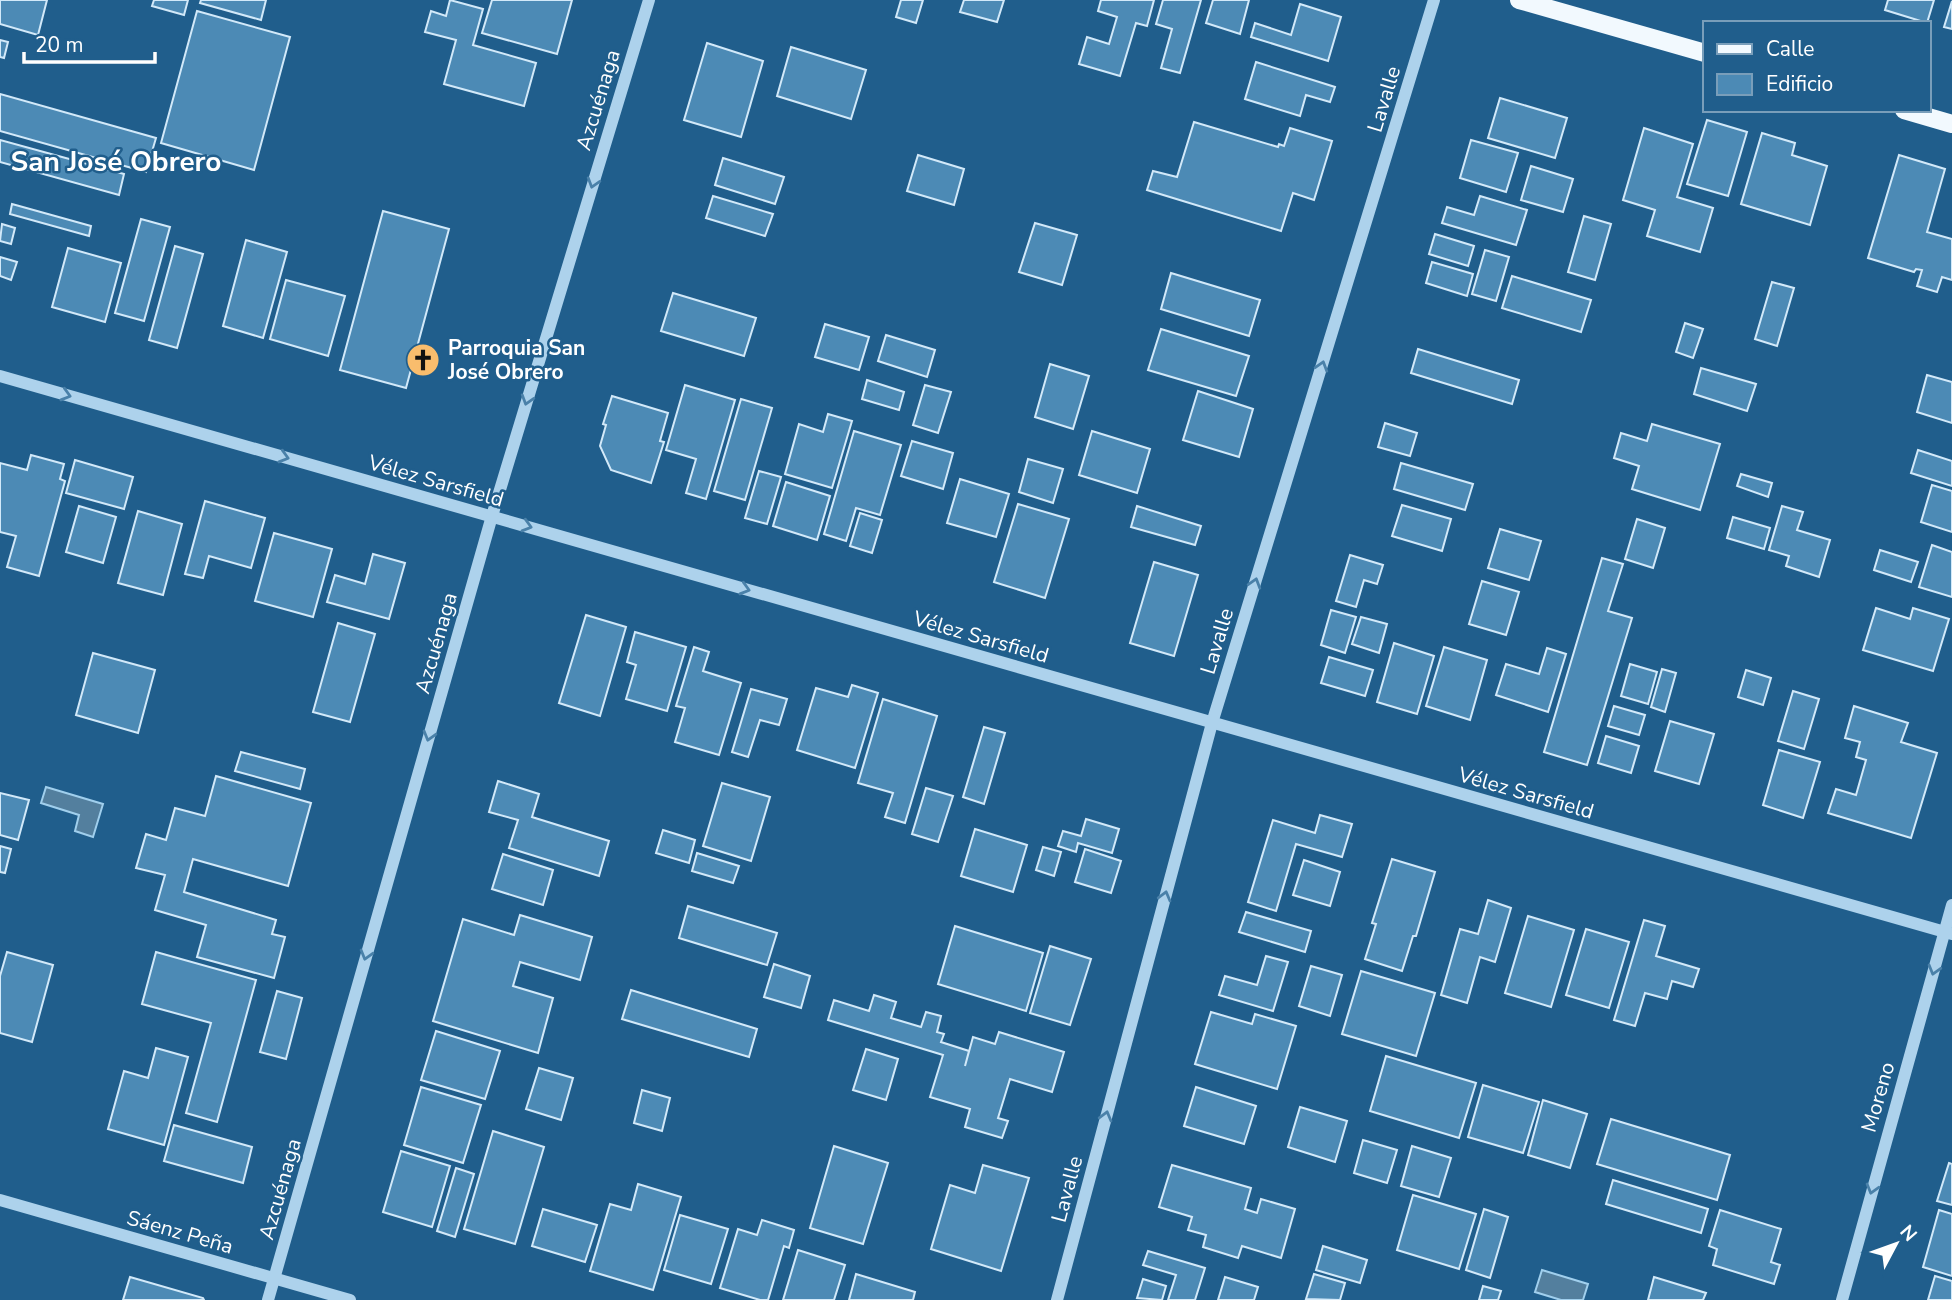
<svg xmlns="http://www.w3.org/2000/svg" width="1952" height="1300" viewBox="0 0 1952 1300" font-family="'Nunito Sans',sans-serif">
	<style>
		.water { fill: #537f9e; stroke: #a0cfed; stroke-width: 2 }
		.building { fill: #4c8ab5; stroke: #d2e9f9; stroke-width: 2 }
		.lines { fill: none; stroke-linecap: round; stroke-linejoin: round }
		.minor { stroke: #add2ec; stroke-width: 12 }
		.major { stroke: #f2f9fe; stroke-width: 18 }
		.oneway { stroke: #4a81a9 }
		.labels { text-anchor: middle; dominant-baseline: central; stroke-width: 5; stroke-linejoin: round; paint-order: stroke }
		.street-label { font-size: 21px; fill: #fff; stroke: #205e8c }
		.poi-label { font-size: 21px; font-weight: bold; fill: #fff; stroke: #205e8c; text-anchor: start }
		.district-label { font-size: 28px; font-weight: bold; fill: #fff; stroke: #205e8c }
	</style>
	<rect width="100%" height="100%" fill="#205e8c"/>
	<g class="water">
		<polygon points="46,787 103,804 93,837 75,831 79,815 41,803"/>
		<polygon points="1542,1270 1588,1284 1583,1300 1561,1300 1535,1292"/>
	</g>
	<g class="building">
		<polygon points="0,0 47,0 38,35 0,24"/>
		<polygon points="154,0 188,0 184,15 152,6"/>
		<polygon points="201,0 266,0 261,20 200,3"/>
		<polygon points="450,0 483,9 473,45 536,63 524,106 444,84 456,40 425,32 431,11 446,16"/>
		<polygon points="492,0 572,0 557,54 482,33"/>
		<polygon points="901,0 923,0 916,23 896,17"/>
		<polygon points="964,0 1004,0 997,22 960,12"/>
		<polygon points="1101,0 1154,0 1147,26 1136,23 1120,76 1079,64 1087,37 1109,44 1117,17 1098,11"/>
		<polygon points="1163,0 1201,0 1180,73 1161,68 1172,29 1156,24"/>
		<polygon points="1213,0 1249,0 1240,34 1206,23"/>
		<polygon points="1888,0 1934,0 1927,23 1885,10"/>
		<polygon points="1952,1 1952,29 1944,27"/>
		<polygon points="1300,4 1341,17 1328,61 1251,37 1255,23 1291,35"/>
		<polygon points="197,11 290,37 254,170 161,143"/>
		<polygon points="0,40 8,42 4,58 0,57"/>
		<polygon points="707,43 763,61 741,137 684,120"/>
		<polygon points="791,47 866,70 851,119 777,96"/>
		<polygon points="1256,62 1335,87 1330,102 1306,95 1300,116 1245,99"/>
		<polygon points="0,94 156,138 146,172 0,131"/>
		<polygon points="1500,98 1567,118 1555,158 1488,138"/>
		<polygon points="1707,120 1747,132 1728,196 1687,184"/>
		<polygon points="1194,122 1278,147 1279,144 1284,146 1290,128 1332,141 1314,200 1293,193 1281,231 1147,190 1153,171 1177,177"/>
		<polygon points="1644,128 1693,144 1677,197 1713,208 1700,252 1647,236 1655,210 1623,200"/>
		<polygon points="1762,133 1795,143 1792,155 1827,166 1810,225 1741,204"/>
		<polygon points="0,140 124,174 119,195 0,162"/>
		<polygon points="1471,140 1518,153 1506,192 1460,178"/>
		<polygon points="918,155 964,169 954,205 907,191"/>
		<polygon points="1899,155 1945,169 1927,232 1952,239 1952,280 1942,277 1937,292 1917,286 1922,270 1916,269 1914,272 1868,258"/>
		<polygon points="723,158 784,177 775,204 715,185"/>
		<polygon points="1531,166 1573,179 1563,212 1521,200"/>
		<polygon points="713,196 773,214 765,236 706,218"/>
		<polygon points="1480,196 1527,210 1516,245 1442,223 1447,207 1474,215"/>
		<polygon points="12,204 91,226 89,236 10,214"/>
		<polygon points="383,211 449,229 406,388 340,370"/>
		<polygon points="1584,216 1611,224 1595,280 1568,272"/>
		<polygon points="141,219 170,227 144,321 115,313"/>
		<polygon points="1035,223 1077,235 1062,285 1019,272"/>
		<polygon points="2,224 15,228 11,244 0,241"/>
		<polygon points="1435,234 1474,246 1468,266 1429,254"/>
		<polygon points="246,240 287,252 263,338 223,326"/>
		<polygon points="175,246 203,254 177,348 149,340"/>
		<polygon points="68,248 121,263 105,322 52,307"/>
		<polygon points="1485,250 1509,257 1496,301 1472,294"/>
		<polygon points="0,257 17,262 11,280 0,276"/>
		<polygon points="1432,262 1473,274 1467,296 1426,283"/>
		<polygon points="1171,273 1260,300 1249,336 1161,309"/>
		<polygon points="1512,276 1591,300 1581,332 1502,308"/>
		<polygon points="286,280 345,296 328,356 270,339"/>
		<polygon points="1772,282 1794,288 1777,346 1755,339"/>
		<polygon points="673,293 756,318 744,356 661,331"/>
		<polygon points="1685,323 1703,329 1693,358 1676,352"/>
		<polygon points="825,324 869,337 859,370 815,357"/>
		<polygon points="1161,329 1249,356 1236,396 1148,370"/>
		<polygon points="886,335 935,350 927,377 878,361"/>
		<polygon points="1418,349 1519,380 1512,404 1411,373"/>
		<polygon points="1050,364 1089,376 1073,429 1035,417"/>
		<polygon points="1701,368 1756,384 1747,411 1694,394"/>
		<polygon points="1927,375 1952,382 1952,423 1917,412"/>
		<polygon points="867,380 904,392 899,410 862,399"/>
		<polygon points="685,385 735,400 706,499 686,493 696,459 666,450"/>
		<polygon points="925,385 951,392 938,433 913,425"/>
		<polygon points="1198,391 1253,409 1239,457 1183,440"/>
		<polygon points="612,396 668,413 660,441 664,442 651,483 611,470 600,446 606,425 603,424"/>
		<polygon points="741,399 772,408 745,500 714,491"/>
		<polygon points="828,414 852,421 832,488 785,474 799,424 823,432"/>
		<polygon points="1385,423 1417,433 1410,456 1378,447"/>
		<polygon points="1652,424 1720,444 1700,510 1632,489 1639,466 1614,458 1621,433 1647,441"/>
		<polygon points="854,431 901,445 880,515 856,508 846,541 824,534"/>
		<polygon points="1092,431 1150,449 1137,493 1079,475"/>
		<polygon points="912,441 953,453 943,489 901,476"/>
		<polygon points="1918,450 1952,461 1952,486 1911,473"/>
		<polygon points="31,455 64,464 60,479 65,481 39,576 7,567 16,536 0,532 0,463 27,470"/>
		<polygon points="1028,459 1063,469 1053,503 1019,492"/>
		<polygon points="75,460 133,477 124,509 66,493"/>
		<polygon points="1401,463 1473,484 1465,510 1394,489"/>
		<polygon points="759,471 781,477 767,524 745,518"/>
		<polygon points="1741,474 1772,483 1768,497 1737,486"/>
		<polygon points="960,479 1009,494 996,537 947,523"/>
		<polygon points="786,482 830,496 817,540 773,526"/>
		<polygon points="1932,485 1952,491 1952,532 1921,522"/>
		<polygon points="205,501 265,518 251,568 209,556 203,578 185,574"/>
		<polygon points="1018,504 1069,519 1045,598 994,582"/>
		<polygon points="1402,505 1451,519 1442,551 1392,536"/>
		<polygon points="79,506 116,517 103,563 66,552"/>
		<polygon points="1137,506 1201,526 1195,545 1131,527"/>
		<polygon points="1782,506 1803,512 1797,530 1830,540 1819,577 1786,566 1789,556 1769,550"/>
		<polygon points="138,511 182,524 163,595 118,583"/>
		<polygon points="860,513 882,520 872,553 850,546"/>
		<polygon points="1733,517 1770,528 1764,549 1727,538"/>
		<polygon points="1637,519 1665,528 1653,568 1625,559"/>
		<polygon points="1500,529 1541,541 1529,580 1488,568"/>
		<polygon points="274,533 332,549 313,617 255,601"/>
		<polygon points="1932,545 1952,552 1952,597 1919,587"/>
		<polygon points="1880,550 1918,562 1911,582 1874,570"/>
		<polygon points="373,554 405,563 389,619 327,602 335,575 365,584"/>
		<polygon points="1350,555 1383,565 1377,584 1364,580 1356,607 1336,601"/>
		<polygon points="1602,558 1623,564 1608,611 1632,618 1587,765 1544,752"/>
		<polygon points="1154,562 1198,575 1174,656 1130,643"/>
		<polygon points="1482,581 1519,592 1506,635 1469,624"/>
		<polygon points="1876,608 1910,619 1913,608 1949,619 1933,671 1863,650"/>
		<polygon points="1331,610 1356,617 1345,653 1321,645"/>
		<polygon points="586,615 626,627 600,716 559,703"/>
		<polygon points="1361,617 1387,624 1379,653 1352,644"/>
		<polygon points="338,623 375,634 350,722 313,712"/>
		<polygon points="635,632 686,647 667,711 626,699 636,665 627,662"/>
		<polygon points="1394,643 1434,656 1417,714 1377,702"/>
		<polygon points="694,647 709,652 703,671 741,683 719,755 675,742 685,708 676,706"/>
		<polygon points="1444,647 1487,660 1470,720 1426,706"/>
		<polygon points="1547,648 1566,654 1548,712 1496,695 1506,664 1539,674"/>
		<polygon points="93,653 155,670 138,733 76,715"/>
		<polygon points="1329,657 1373,670 1365,696 1321,683"/>
		<polygon points="1630,664 1657,672 1648,704 1621,696"/>
		<polygon points="1662,669 1676,673 1665,712 1651,707"/>
		<polygon points="1746,670 1771,678 1763,705 1738,697"/>
		<polygon points="852,685 878,693 855,768 797,750 816,688 848,697"/>
		<polygon points="751,689 787,699 779,725 760,720 748,757 732,752"/>
		<polygon points="1793,691 1819,699 1804,749 1778,741"/>
		<polygon points="883,699 937,716 905,823 885,817 893,793 858,783"/>
		<polygon points="1614,706 1645,715 1639,735 1608,726"/>
		<polygon points="1854,706 1908,723 1901,742 1937,753 1911,838 1828,813 1836,789 1856,795 1866,760 1856,757 1860,742 1845,738"/>
		<polygon points="1670,721 1714,734 1699,784 1655,771"/>
		<polygon points="984,727 1005,733 984,804 963,797"/>
		<polygon points="1606,736 1639,746 1631,773 1598,763"/>
		<polygon points="1779,750 1820,762 1803,818 1763,805"/>
		<polygon points="241,752 305,769 300,789 235,771"/>
		<polygon points="216,776 311,803 288,886 193,859 184,892 276,920 272,934 285,937 274,978 197,957 206,925 155,910 165,875 136,868 146,834 166,840 175,808 205,816"/>
		<polygon points="498,781 539,794 532,817 609,841 599,876 509,848 518,820 489,812"/>
		<polygon points="722,783 770,797 751,861 703,846"/>
		<polygon points="926,788 953,796 938,842 912,834"/>
		<polygon points="0,793 29,800 18,840 0,835"/>
		<polygon points="1320,815 1352,824 1342,857 1296,844 1276,911 1248,902 1273,820 1315,833"/>
		<polygon points="1086,819 1119,829 1112,853 1078,843 1076,852 1058,846 1063,831 1081,836"/>
		<polygon points="975,829 1027,845 1013,892 961,876"/>
		<polygon points="663,830 695,840 689,863 656,853"/>
		<polygon points="0,846 11,849 5,873 0,872"/>
		<polygon points="1043,847 1061,852 1054,876 1036,870"/>
		<polygon points="1085,849 1121,861 1111,893 1075,882"/>
		<polygon points="697,853 739,866 733,883 692,871"/>
		<polygon points="503,854 553,870 543,905 492,889"/>
		<polygon points="1392,859 1435,872 1416,936 1413,936 1402,971 1365,959 1376,924 1372,923"/>
		<polygon points="1304,860 1340,872 1330,906 1293,895"/>
		<polygon points="1488,900 1511,908 1495,962 1480,957 1467,1003 1441,995 1460,929 1478,934"/>
		<polygon points="688,906 777,933 767,965 679,938"/>
		<polygon points="1246,912 1311,931 1305,952 1239,932"/>
		<polygon points="520,915 592,937 580,980 520,962 513,986 553,998 538,1053 433,1021 463,919 514,935"/>
		<polygon points="1528,916 1574,930 1551,1007 1505,993"/>
		<polygon points="1644,920 1665,926 1656,956 1699,969 1693,987 1672,981 1667,999 1645,993 1635,1026 1614,1020"/>
		<polygon points="955,926 1043,953 1026,1011 938,984"/>
		<polygon points="1586,929 1629,942 1609,1008 1566,995"/>
		<polygon points="1050,946 1091,959 1070,1025 1030,1013"/>
		<polygon points="7,952 53,965 32,1042 0,1033 0,976"/>
		<polygon points="156,952 256,980 217,1122 186,1113 211,1023 142,1004"/>
		<polygon points="1266,956 1288,962 1273,1011 1219,995 1225,976 1257,985"/>
		<polygon points="774,964 810,976 801,1008 764,997"/>
		<polygon points="1311,966 1342,975 1330,1016 1299,1006"/>
		<polygon points="1361,971 1435,993 1416,1056 1342,1034"/>
		<polygon points="631,990 757,1029 749,1057 622,1019"/>
		<polygon points="277,991 302,998 286,1059 260,1052"/>
		<polygon points="874,995 896,1002 891,1018 921,1027 926,1012 941,1016 937,1032 944,1034 941,1042 969,1051 965,1066 973,1037 995,1044 999,1032 1064,1052 1052,1092 1010,1079 998,1118 1008,1121 1002,1138 965,1127 970,1109 930,1097 943,1055 828,1020 834,1000 869,1011"/>
		<polygon points="1211,1012 1252,1024 1255,1014 1296,1026 1277,1089 1195,1064"/>
		<polygon points="436,1031 500,1051 485,1099 421,1080"/>
		<polygon points="156,1048 188,1057 164,1145 108,1129 124,1071 148,1078"/>
		<polygon points="866,1049 898,1059 886,1100 853,1090"/>
		<polygon points="1386,1056 1476,1083 1459,1138 1370,1111"/>
		<polygon points="539,1068 573,1078 561,1120 526,1109"/>
		<polygon points="1483,1085 1539,1102 1523,1153 1468,1137"/>
		<polygon points="421,1087 481,1105 463,1163 404,1145"/>
		<polygon points="1196,1087 1256,1106 1244,1144 1184,1126"/>
		<polygon points="642,1090 670,1098 662,1131 634,1123"/>
		<polygon points="1543,1100 1587,1114 1570,1168 1528,1155"/>
		<polygon points="1300,1107 1347,1121 1335,1162 1288,1147"/>
		<polygon points="1611,1119 1730,1155 1717,1200 1597,1164"/>
		<polygon points="174,1125 252,1147 243,1183 164,1161"/>
		<polygon points="493,1131 544,1147 515,1244 464,1229"/>
		<polygon points="1363,1140 1397,1150 1387,1183 1354,1173"/>
		<polygon points="834,1146 888,1163 863,1244 810,1228"/>
		<polygon points="1412,1146 1451,1158 1439,1197 1401,1186"/>
		<polygon points="401,1151 450,1166 432,1227 383,1212"/>
		<polygon points="1949,1163 1952,1164 1952,1205 1937,1201"/>
		<polygon points="983,1165 1029,1178 1001,1271 931,1249 950,1185 975,1193"/>
		<polygon points="1172,1165 1251,1188 1245,1209 1257,1213 1261,1199 1295,1209 1281,1258 1242,1246 1238,1258 1203,1247 1206,1235 1188,1230 1192,1217 1159,1207"/>
		<polygon points="456,1168 474,1174 455,1237 437,1231"/>
		<polygon points="1613,1180 1708,1209 1701,1233 1606,1204"/>
		<polygon points="638,1184 681,1197 653,1290 590,1271 610,1204 631,1210"/>
		<polygon points="1413,1195 1476,1214 1459,1269 1397,1250"/>
		<polygon points="543,1209 597,1225 585,1262 532,1246"/>
		<polygon points="1484,1209 1508,1217 1490,1278 1466,1270"/>
		<polygon points="1720,1210 1781,1229 1771,1262 1780,1265 1774,1284 1713,1265 1717,1249 1709,1246"/>
		<polygon points="1939,1210 1952,1214 1952,1276 1923,1267"/>
		<polygon points="680,1215 728,1229 711,1284 664,1270"/>
		<polygon points="762,1220 794,1230 789,1248 784,1246 768,1300 760,1300 720,1288 738,1229 757,1235"/>
		<polygon points="1323,1246 1367,1260 1360,1283 1316,1270"/>
		<polygon points="798,1250 845,1265 834,1300 783,1300"/>
		<polygon points="1148,1251 1205,1268 1195,1300 1168,1300 1176,1275 1143,1265"/>
		<polygon points="856,1274 915,1292 913,1300 849,1300"/>
		<polygon points="1314,1274 1345,1283 1340,1300 1306,1299"/>
		<polygon points="1935,1276 1952,1281 1952,1300 1928,1300"/>
		<polygon points="130,1277 203,1298 204,1300 123,1300"/>
		<polygon points="1225,1277 1258,1287 1254,1300 1218,1300"/>
		<polygon points="1654,1277 1706,1293 1703,1300 1648,1300"/>
		<polygon points="1143,1279 1166,1286 1162,1300 1137,1298"/>
		<polygon points="1483,1286 1501,1291 1498,1300 1479,1300"/>
	</g>
	<g class="lines">
		<g class="minor">
			<polyline points="0,376 1952,934"/>
			<polyline points="0,1200 350,1300"/>
			<polyline points="268,1300 492,516 649,0"/>
			<polyline points="1057,1300 1212,723 1434,0"/>
			<polyline points="1842,1300 1952,905"/>
		</g>
		<g class="major">
			<polyline points="1519,0 1705,53"/>
			<polyline points="1904,110 1952,124"/>
		</g>
	</g>
	<defs><path id="oneway-chevron" d="M-2-3.5L2.5 0L-2 3.5" fill="none" stroke-width="1.6" stroke-linecap="round" stroke-linejoin="round" transform="scale(1.75)"/></defs>
	<g class="oneway">
		<use href="#oneway-chevron" transform="translate(593 183) rotate(107)"/>
		<use href="#oneway-chevron" transform="translate(1322 366) rotate(-73)"/>
		<use href="#oneway-chevron" transform="translate(66 395) rotate(16)"/>
		<use href="#oneway-chevron" transform="translate(527 400) rotate(107)"/>
		<use href="#oneway-chevron" transform="translate(284 457) rotate(16)"/>
		<use href="#oneway-chevron" transform="translate(527 526) rotate(16)"/>
		<use href="#oneway-chevron" transform="translate(1255 583) rotate(-73)"/>
		<use href="#oneway-chevron" transform="translate(745 589) rotate(16)"/>
		<use href="#oneway-chevron" transform="translate(429 736) rotate(106)"/>
		<use href="#oneway-chevron" transform="translate(1165 896) rotate(-75)"/>
		<use href="#oneway-chevron" transform="translate(366 955) rotate(106)"/>
		<use href="#oneway-chevron" transform="translate(1934 970) rotate(106)"/>
		<use href="#oneway-chevron" transform="translate(1106 1116) rotate(-75)"/>
		<use href="#oneway-chevron" transform="translate(1872 1189) rotate(106)"/>
	</g>
	<defs>
		<symbol id="church-disc" viewBox="-11 -11 22 22"><circle r="9.5" fill="#f9bd6d" stroke="#205e8c"/><path d="M-1.2-6h2.4v3.5h3.3v2.4h-3.3V6h-2.4V-.1h-3.3v-2.4h3.3Z" fill="#111"/></symbol>
	</defs>
	<g fill-rule="evenodd">
		<use href="#church-disc" x="404" y="341" width="38" height="38"/>
	</g>
	<g class="labels">
		<g class="street-label">
			<text transform="translate(1384 99) rotate(-73)">Lavalle</text>
			<text transform="translate(598 100) rotate(-73)">Azcuénaga</text>
			<text transform="translate(436 481) rotate(16)">Vélez Sarsfield</text>
			<text transform="translate(981 637) rotate(16)">Vélez Sarsfield</text>
			<text transform="translate(1217 641) rotate(-73)">Lavalle</text>
			<text transform="translate(436 643) rotate(-74)">Azcuénaga</text>
			<text transform="translate(1526 793) rotate(16)">Vélez Sarsfield</text>
			<text transform="translate(1878 1097) rotate(-74)">Moreno</text>
			<text transform="translate(280 1189) rotate(-74)">Azcuénaga</text>
			<text transform="translate(1067 1189) rotate(-75)">Lavalle</text>
			<text transform="translate(180 1232) rotate(16)">Sáenz Peña</text>
		</g>
		<g class="poi-label">
			<text x="448" y="348">Parroquia San<tspan x="448" dy="24">José Obrero</tspan></text>
		</g>
		<g class="district-label">
			<text x="116" y="162">San José Obrero</text>
		</g>
	</g>
	<rect x="1703" y="21" width="228" height="91" fill="#205e8c" stroke="#799eba" stroke-width="2"/>
	<rect x="1717" y="44" width="35" height="10" fill="#f2f9fe" stroke="#799eba" stroke-width="2"/>
	<text x="1766" y="56" font-size="21" fill="#ffffff">Calle</text>
	<rect x="1717" y="74" width="35" height="21" fill="#4c8ab5" stroke="#799eba" stroke-width="2"/>
	<text x="1766" y="91" font-size="21" fill="#ffffff">Edificio</text>
	<g transform="translate(1896 1244) rotate(49)" stroke="#205e8c" stroke-width="5" paint-order="stroke">
	<path d="M0-5L12 26L0 18L-12 26Z" fill="#ffffff"/>
	<text y="-10" font-size="19" font-weight="bold" text-anchor="middle" fill="#ffffff">N</text>
	</g>
	<path d="M24 52v10h131v-10" fill="none" stroke="#ffffff" stroke-width="3.5"/>
	<text x="35" y="52" font-size="21" fill="#ffffff" stroke="#205e8c" stroke-width="5" paint-order="stroke">20 m</text>
</svg>
